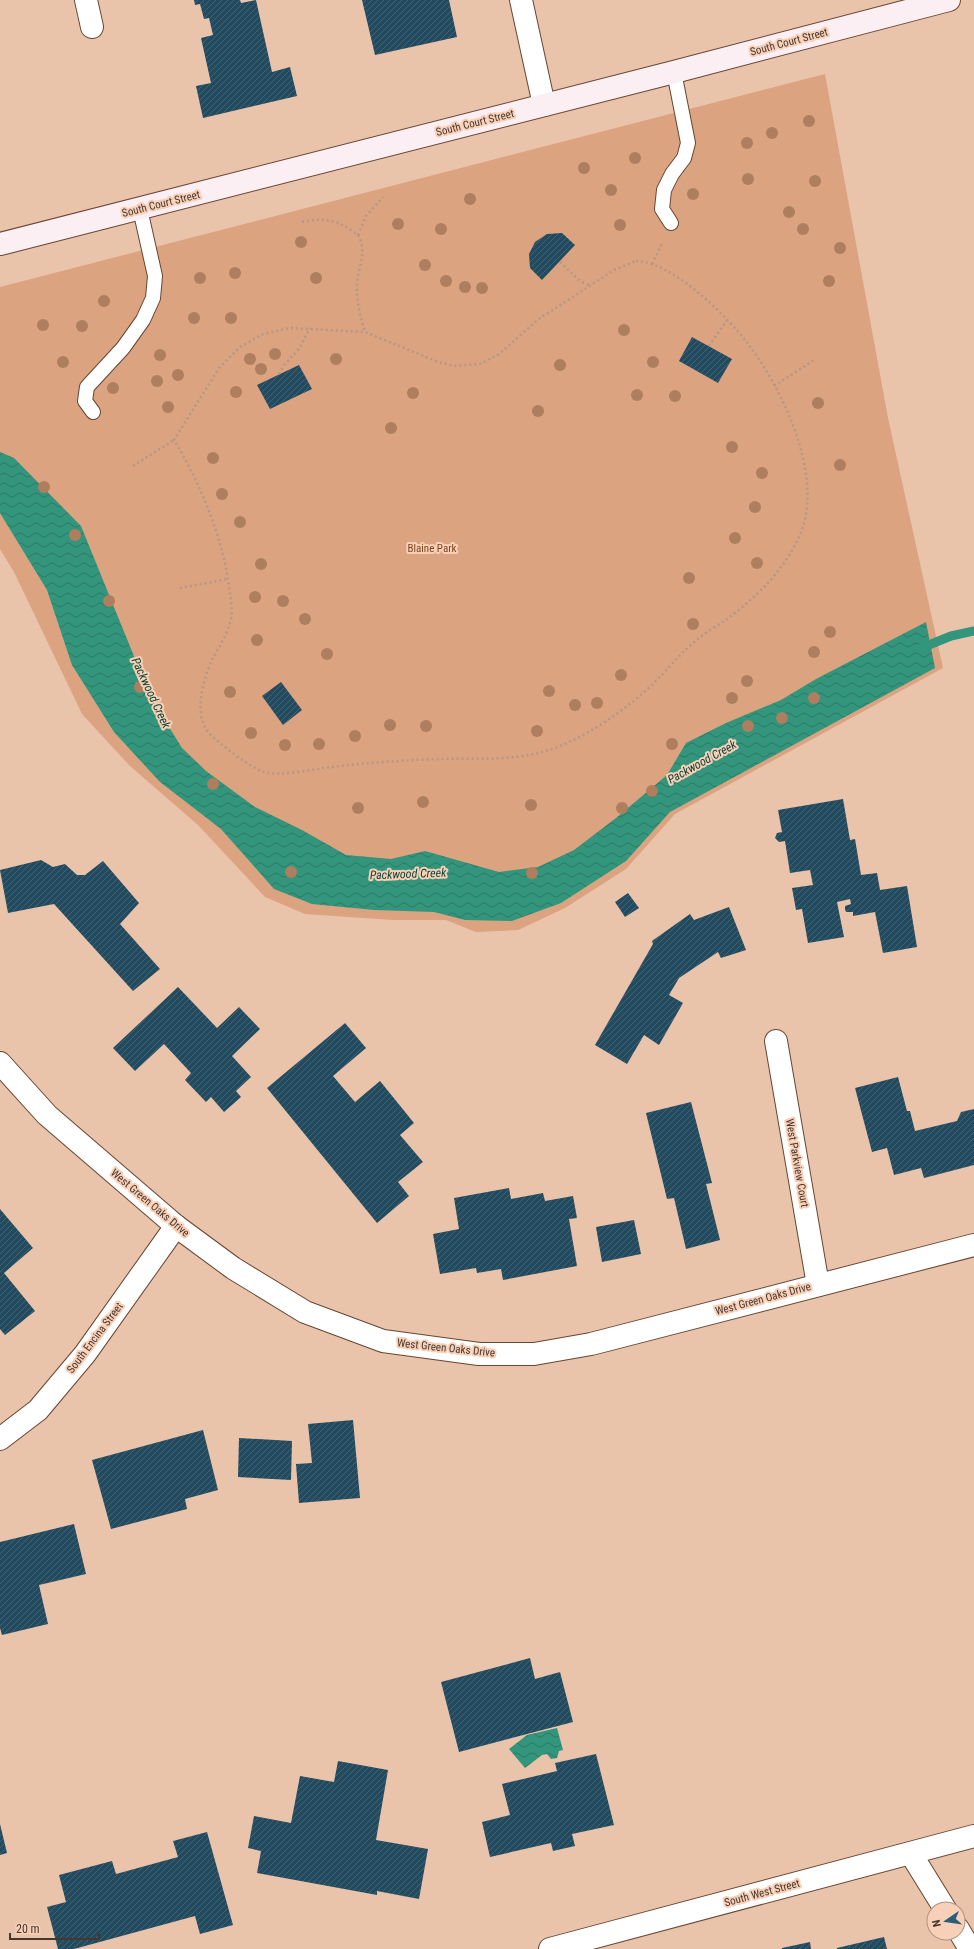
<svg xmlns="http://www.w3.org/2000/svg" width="974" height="1949" viewBox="0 0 974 1949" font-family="'Roboto Condensed',sans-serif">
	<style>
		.green { fill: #dba380 }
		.water { fill: url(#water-waves) }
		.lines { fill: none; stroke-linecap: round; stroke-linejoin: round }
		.stream { stroke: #32957c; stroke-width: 9 }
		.building { fill: url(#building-hatch) }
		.lane-casing { stroke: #674632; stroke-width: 16 }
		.street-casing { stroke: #674632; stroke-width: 24 }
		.secondary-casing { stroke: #674632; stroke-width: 24 }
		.path { stroke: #b79784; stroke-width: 2.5; stroke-dasharray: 2 3; stroke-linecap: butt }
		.lane { stroke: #fff; stroke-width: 14 }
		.street { stroke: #fff; stroke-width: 22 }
		.secondary { stroke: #fceff4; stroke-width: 22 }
		.tree { fill: #ae7e5e }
		.labels { text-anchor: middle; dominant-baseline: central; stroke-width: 4; stroke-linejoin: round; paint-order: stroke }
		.street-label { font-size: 11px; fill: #46362d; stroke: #f8d0b7 }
		.park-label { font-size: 11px; fill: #7d451f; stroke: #f8d0b7 }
		.water-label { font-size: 12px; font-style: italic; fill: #084235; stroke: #f8d0b7 }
	</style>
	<defs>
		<pattern id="water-waves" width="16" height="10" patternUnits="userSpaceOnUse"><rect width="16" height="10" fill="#32957c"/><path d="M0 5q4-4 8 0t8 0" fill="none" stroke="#2c7a66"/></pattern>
		<pattern id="building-hatch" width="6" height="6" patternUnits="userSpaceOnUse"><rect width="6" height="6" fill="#234b5f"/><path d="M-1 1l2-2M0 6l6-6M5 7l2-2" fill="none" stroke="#446372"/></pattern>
	</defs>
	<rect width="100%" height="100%" fill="#eac3ab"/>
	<polygon class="green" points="825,74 888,418 943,668 675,814 626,869 565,908 518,930 476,932 446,920 393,920 305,914 265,897 198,825 130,766 82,714 14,572 0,549 0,287"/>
	<g class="water">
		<polygon points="0,452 14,458 81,526 151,698 182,748 206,771 255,807 302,830 346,855 391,859 425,851 499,872 538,867 574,850 616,818 667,775 686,743 726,723 781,700 816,679 926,622 935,668 670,812 626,861 561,903 512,921 465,920 434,912 374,910 312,904 274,889 221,829 160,782 114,732 72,665 47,590 0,513"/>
		<polygon points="557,1728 563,1750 559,1751 557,1758 551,1759 547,1754 542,1755 525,1768 509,1749 527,1735"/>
	</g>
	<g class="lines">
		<polyline class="stream" points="919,649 951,636 974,631"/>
	</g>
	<g class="building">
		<polygon points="194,0 240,0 241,3 256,0 272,72 290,67 297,96 203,118 196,86 211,83 201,38 213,35 209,18 204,19 200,4 195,5"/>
		<polygon points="362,0 449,0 457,37 375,55"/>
		<polygon points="562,233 575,245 542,280 530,268 529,254 535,242 547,234"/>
		<polygon points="692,337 732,359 718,383 679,361"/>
		<polygon points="299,365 312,389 270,409 257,385"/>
		<polygon points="281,682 302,710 283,725 262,696"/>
		<polygon points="843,799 850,840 855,839 861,875 877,873 880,890 907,886 917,947 883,953 875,912 853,916 853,912 846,912 845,909 845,906 851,904 850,899 837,902 844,937 808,943 802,909 796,910 792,888 813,885 810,870 790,873 785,841 779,842 775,838 777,833 782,832 778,810"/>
		<polygon points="41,860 53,867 65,864 77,875 85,875 103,861 139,903 120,924 160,969 133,991 54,904 8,913 0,870"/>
		<polygon points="628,893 639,908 625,917 615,902"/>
		<polygon points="729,907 746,950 721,958 718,952 679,978 669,995 683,1003 659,1045 644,1035 627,1064 595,1045 653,944 652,941 690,914 694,920"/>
		<polygon points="178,987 217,1028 239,1007 260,1029 232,1056 251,1077 236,1091 241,1097 224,1112 211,1097 206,1102 185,1080 191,1073 164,1044 135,1071 113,1048"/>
		<polygon points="345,1023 366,1048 333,1076 355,1102 380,1081 414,1123 400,1135 423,1162 398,1182 409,1196 377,1223 267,1088"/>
		<polygon points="898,1077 907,1111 910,1111 915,1131 957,1121 961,1112 974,1109 974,1165 924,1178 921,1168 894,1175 887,1148 872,1152 855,1088"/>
		<polygon points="691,1102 712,1183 706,1184 720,1240 686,1249 674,1198 667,1199 646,1113"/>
		<polygon points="509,1188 511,1199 543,1193 545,1201 573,1196 577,1218 569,1219 577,1266 503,1280 501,1269 477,1273 476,1268 440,1274 433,1234 459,1229 454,1198"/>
		<polygon points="0,1209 33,1248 4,1273 35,1311 5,1335 0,1329"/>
		<polygon points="634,1220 641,1254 602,1262 596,1227"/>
		<polygon points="353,1420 360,1498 299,1503 296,1464 312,1463 308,1424"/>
		<polygon points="203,1430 218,1490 185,1499 187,1509 111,1529 92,1460"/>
		<polygon points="239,1438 292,1441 291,1480 238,1477"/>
		<polygon points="74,1524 86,1574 39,1585 48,1624 2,1635 0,1628 0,1542"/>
		<polygon points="530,1658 535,1679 560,1672 573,1722 459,1752 441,1682"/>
		<polygon points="596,1754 614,1825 572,1834 575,1846 553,1851 551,1843 490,1857 482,1822 510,1815 502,1784 557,1771 555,1763"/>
		<polygon points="338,1761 388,1770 376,1840 428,1849 419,1899 377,1891 377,1895 257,1873 261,1851 248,1848 254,1816 291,1823 300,1776 334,1782"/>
		<polygon points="0,1824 7,1853 0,1855"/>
		<polygon points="207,1832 233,1925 200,1934 195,1916 74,1949 58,1949 47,1907 66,1902 59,1875 112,1861 116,1874 178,1857 173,1841"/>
		<polygon points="884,1937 887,1949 837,1949 837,1948"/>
		<polygon points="810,1942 811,1949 782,1949 782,1948"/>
	</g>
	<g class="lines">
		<defs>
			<g id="lane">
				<polyline points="671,223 662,209 664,190 672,174 684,158 688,143 674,72"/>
				<polyline points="93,412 85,401 87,387 123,348 143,320 153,298 155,276 140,209"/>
			</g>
			<g id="street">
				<polyline points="86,0 92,27"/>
				<polyline points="521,0 544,105"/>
				<polyline points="776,1041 818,1285"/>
				<polyline points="0,1063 47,1115 176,1226 233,1268 305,1312 383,1341 479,1354 534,1354 591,1344 974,1245"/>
				<polyline points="0,1439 38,1410 85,1354 176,1226"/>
				<polyline points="911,1854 945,1909"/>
				<polyline points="958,1929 970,1949"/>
				<polyline points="550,1949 974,1836"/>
			</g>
			<polyline id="secondary" points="0,244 674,72 949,0"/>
		</defs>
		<use href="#lane" class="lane-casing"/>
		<use href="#street" class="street-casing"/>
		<use href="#secondary" class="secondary-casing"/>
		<g class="path">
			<path d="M302 222C327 217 338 220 358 235L366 216 383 197"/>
			<path d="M358 235C368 251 358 267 357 283 356 300 360 316 365 332"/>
			<path d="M636 261C673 262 727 316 748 344 781 387 815 459 806 514 802 540 784 565 767 584 755 597 740 609 726 620 715 627 703 634 693 643 679 655 668 669 655 682 628 708 594 732 560 746 521 762 480 758 439 759 403 760 367 763 331 767 314 769 279 777 264 772 251 768 218 743 209 733 193 715 203 681 211 662 218 648 228 634 231 619 233 608 230 596 229 585 221 533 201 485 174 440L219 368 240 347 263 334 290 328 365 332 438 362 454 366 480 364 499 354 540 318 559 306 614 270Z"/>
			<polyline points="560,262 580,281 591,286"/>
			<polyline points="652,264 662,244"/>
			<polyline points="709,346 727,320"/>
			<polyline points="279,374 284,365 299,349 310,328"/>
			<polyline points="774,386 814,360"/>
			<polyline points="133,466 174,440"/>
			<polyline points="180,588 228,579"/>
		</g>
		<use href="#lane" class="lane"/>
		<use href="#street" class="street"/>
		<use href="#secondary" class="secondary"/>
	</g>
	<g class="tree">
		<circle cx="809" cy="121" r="6"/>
		<circle cx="772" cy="133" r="6"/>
		<circle cx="747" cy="143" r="6"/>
		<circle cx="635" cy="158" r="6"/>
		<circle cx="584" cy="168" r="6"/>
		<circle cx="748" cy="179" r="6"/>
		<circle cx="815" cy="181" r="6"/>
		<circle cx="611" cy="190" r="6"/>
		<circle cx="693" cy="194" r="6"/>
		<circle cx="470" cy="199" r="6"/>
		<circle cx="789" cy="212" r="6"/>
		<circle cx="398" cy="224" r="6"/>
		<circle cx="620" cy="225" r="6"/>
		<circle cx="441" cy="229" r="6"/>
		<circle cx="803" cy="229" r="6"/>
		<circle cx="301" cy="242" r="6"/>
		<circle cx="840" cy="248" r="6"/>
		<circle cx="425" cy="265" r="6"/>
		<circle cx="235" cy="273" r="6"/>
		<circle cx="200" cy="278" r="6"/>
		<circle cx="316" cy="278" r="6"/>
		<circle cx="446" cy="281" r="6"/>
		<circle cx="829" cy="281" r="6"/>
		<circle cx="465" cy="287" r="6"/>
		<circle cx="482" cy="288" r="6"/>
		<circle cx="104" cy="301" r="6"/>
		<circle cx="194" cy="318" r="6"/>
		<circle cx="231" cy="318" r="6"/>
		<circle cx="43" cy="325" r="6"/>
		<circle cx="82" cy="326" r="6"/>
		<circle cx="624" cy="330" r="6"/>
		<circle cx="275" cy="354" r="6"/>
		<circle cx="160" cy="355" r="6"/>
		<circle cx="250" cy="359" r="6"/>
		<circle cx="336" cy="359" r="6"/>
		<circle cx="63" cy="362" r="6"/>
		<circle cx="653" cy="362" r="6"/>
		<circle cx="560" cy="365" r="6"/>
		<circle cx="261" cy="369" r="6"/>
		<circle cx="178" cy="375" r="6"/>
		<circle cx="157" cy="381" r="6"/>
		<circle cx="113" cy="388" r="6"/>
		<circle cx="236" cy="392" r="6"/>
		<circle cx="413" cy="393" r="6"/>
		<circle cx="637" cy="395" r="6"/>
		<circle cx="675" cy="396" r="6"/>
		<circle cx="818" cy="403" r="6"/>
		<circle cx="168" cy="407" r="6"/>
		<circle cx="538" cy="411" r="6"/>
		<circle cx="391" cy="428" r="6"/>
		<circle cx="732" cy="447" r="6"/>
		<circle cx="213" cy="458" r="6"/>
		<circle cx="840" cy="465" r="6"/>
		<circle cx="762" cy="473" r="6"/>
		<circle cx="44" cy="487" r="6"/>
		<circle cx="222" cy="494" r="6"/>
		<circle cx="755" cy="507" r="6"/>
		<circle cx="240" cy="522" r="6"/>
		<circle cx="75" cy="535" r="6"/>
		<circle cx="735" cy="538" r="6"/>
		<circle cx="757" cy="563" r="6"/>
		<circle cx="261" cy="564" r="6"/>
		<circle cx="689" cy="578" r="6"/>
		<circle cx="255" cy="597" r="6"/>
		<circle cx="109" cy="601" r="6"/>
		<circle cx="283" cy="601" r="6"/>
		<circle cx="305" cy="619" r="6"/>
		<circle cx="693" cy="624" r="6"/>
		<circle cx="830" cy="632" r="6"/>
		<circle cx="257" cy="640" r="6"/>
		<circle cx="814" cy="652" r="6"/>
		<circle cx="327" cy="654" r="6"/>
		<circle cx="621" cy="675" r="6"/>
		<circle cx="747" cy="681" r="6"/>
		<circle cx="140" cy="687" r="6"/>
		<circle cx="549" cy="691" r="6"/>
		<circle cx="230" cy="692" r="6"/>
		<circle cx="732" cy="698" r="6"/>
		<circle cx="814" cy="698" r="6"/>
		<circle cx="597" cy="703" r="6"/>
		<circle cx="575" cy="705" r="6"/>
		<circle cx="782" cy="718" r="6"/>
		<circle cx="390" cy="725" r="6"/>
		<circle cx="426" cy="726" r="6"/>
		<circle cx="748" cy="726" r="6"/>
		<circle cx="537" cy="731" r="6"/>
		<circle cx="251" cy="733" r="6"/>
		<circle cx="355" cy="736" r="6"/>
		<circle cx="319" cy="744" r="6"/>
		<circle cx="672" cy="744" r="6"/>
		<circle cx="285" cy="745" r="6"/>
		<circle cx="213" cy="784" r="6"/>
		<circle cx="652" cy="791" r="6"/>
		<circle cx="423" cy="802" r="6"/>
		<circle cx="531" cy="805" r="6"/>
		<circle cx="358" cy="808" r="6"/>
		<circle cx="622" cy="808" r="6"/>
		<circle cx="291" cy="872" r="6"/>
		<circle cx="532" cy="873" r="6"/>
	</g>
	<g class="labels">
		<g class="street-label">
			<text transform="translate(789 42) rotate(-15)">South Court Street</text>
			<text transform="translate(475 123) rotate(-14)">South Court Street</text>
			<text transform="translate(161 204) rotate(-14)">South Court Street</text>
			<text transform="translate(797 1163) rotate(80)">West Parkview Court</text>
			<text transform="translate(150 1203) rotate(40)">West Green Oaks Drive</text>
			<text transform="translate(763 1299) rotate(-15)">West Green Oaks Drive</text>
			<text transform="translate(95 1338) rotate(-53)">South Encina Street</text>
			<text transform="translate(446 1348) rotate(6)">West Green Oaks Drive</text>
			<text transform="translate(762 1893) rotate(-15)">South West Street</text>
		</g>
		<g class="park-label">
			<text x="432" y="548">Blaine Park</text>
		</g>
		<g class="water-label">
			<text transform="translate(151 693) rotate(65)">Packwood Creek</text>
			<text transform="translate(702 762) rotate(-29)">Packwood Creek</text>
			<text transform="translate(408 874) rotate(-2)">Packwood Creek</text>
		</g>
	</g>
	<g transform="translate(946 1921) rotate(257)"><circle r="19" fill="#f8d0b7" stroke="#b19280"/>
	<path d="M0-3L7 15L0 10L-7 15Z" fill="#295f7a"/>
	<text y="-6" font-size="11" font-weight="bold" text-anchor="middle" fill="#46362d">N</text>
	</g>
	<path d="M10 1933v6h89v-6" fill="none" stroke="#46362d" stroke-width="2"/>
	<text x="16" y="1933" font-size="12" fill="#46362d" stroke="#f8d0b7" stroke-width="3" paint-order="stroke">20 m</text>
</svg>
